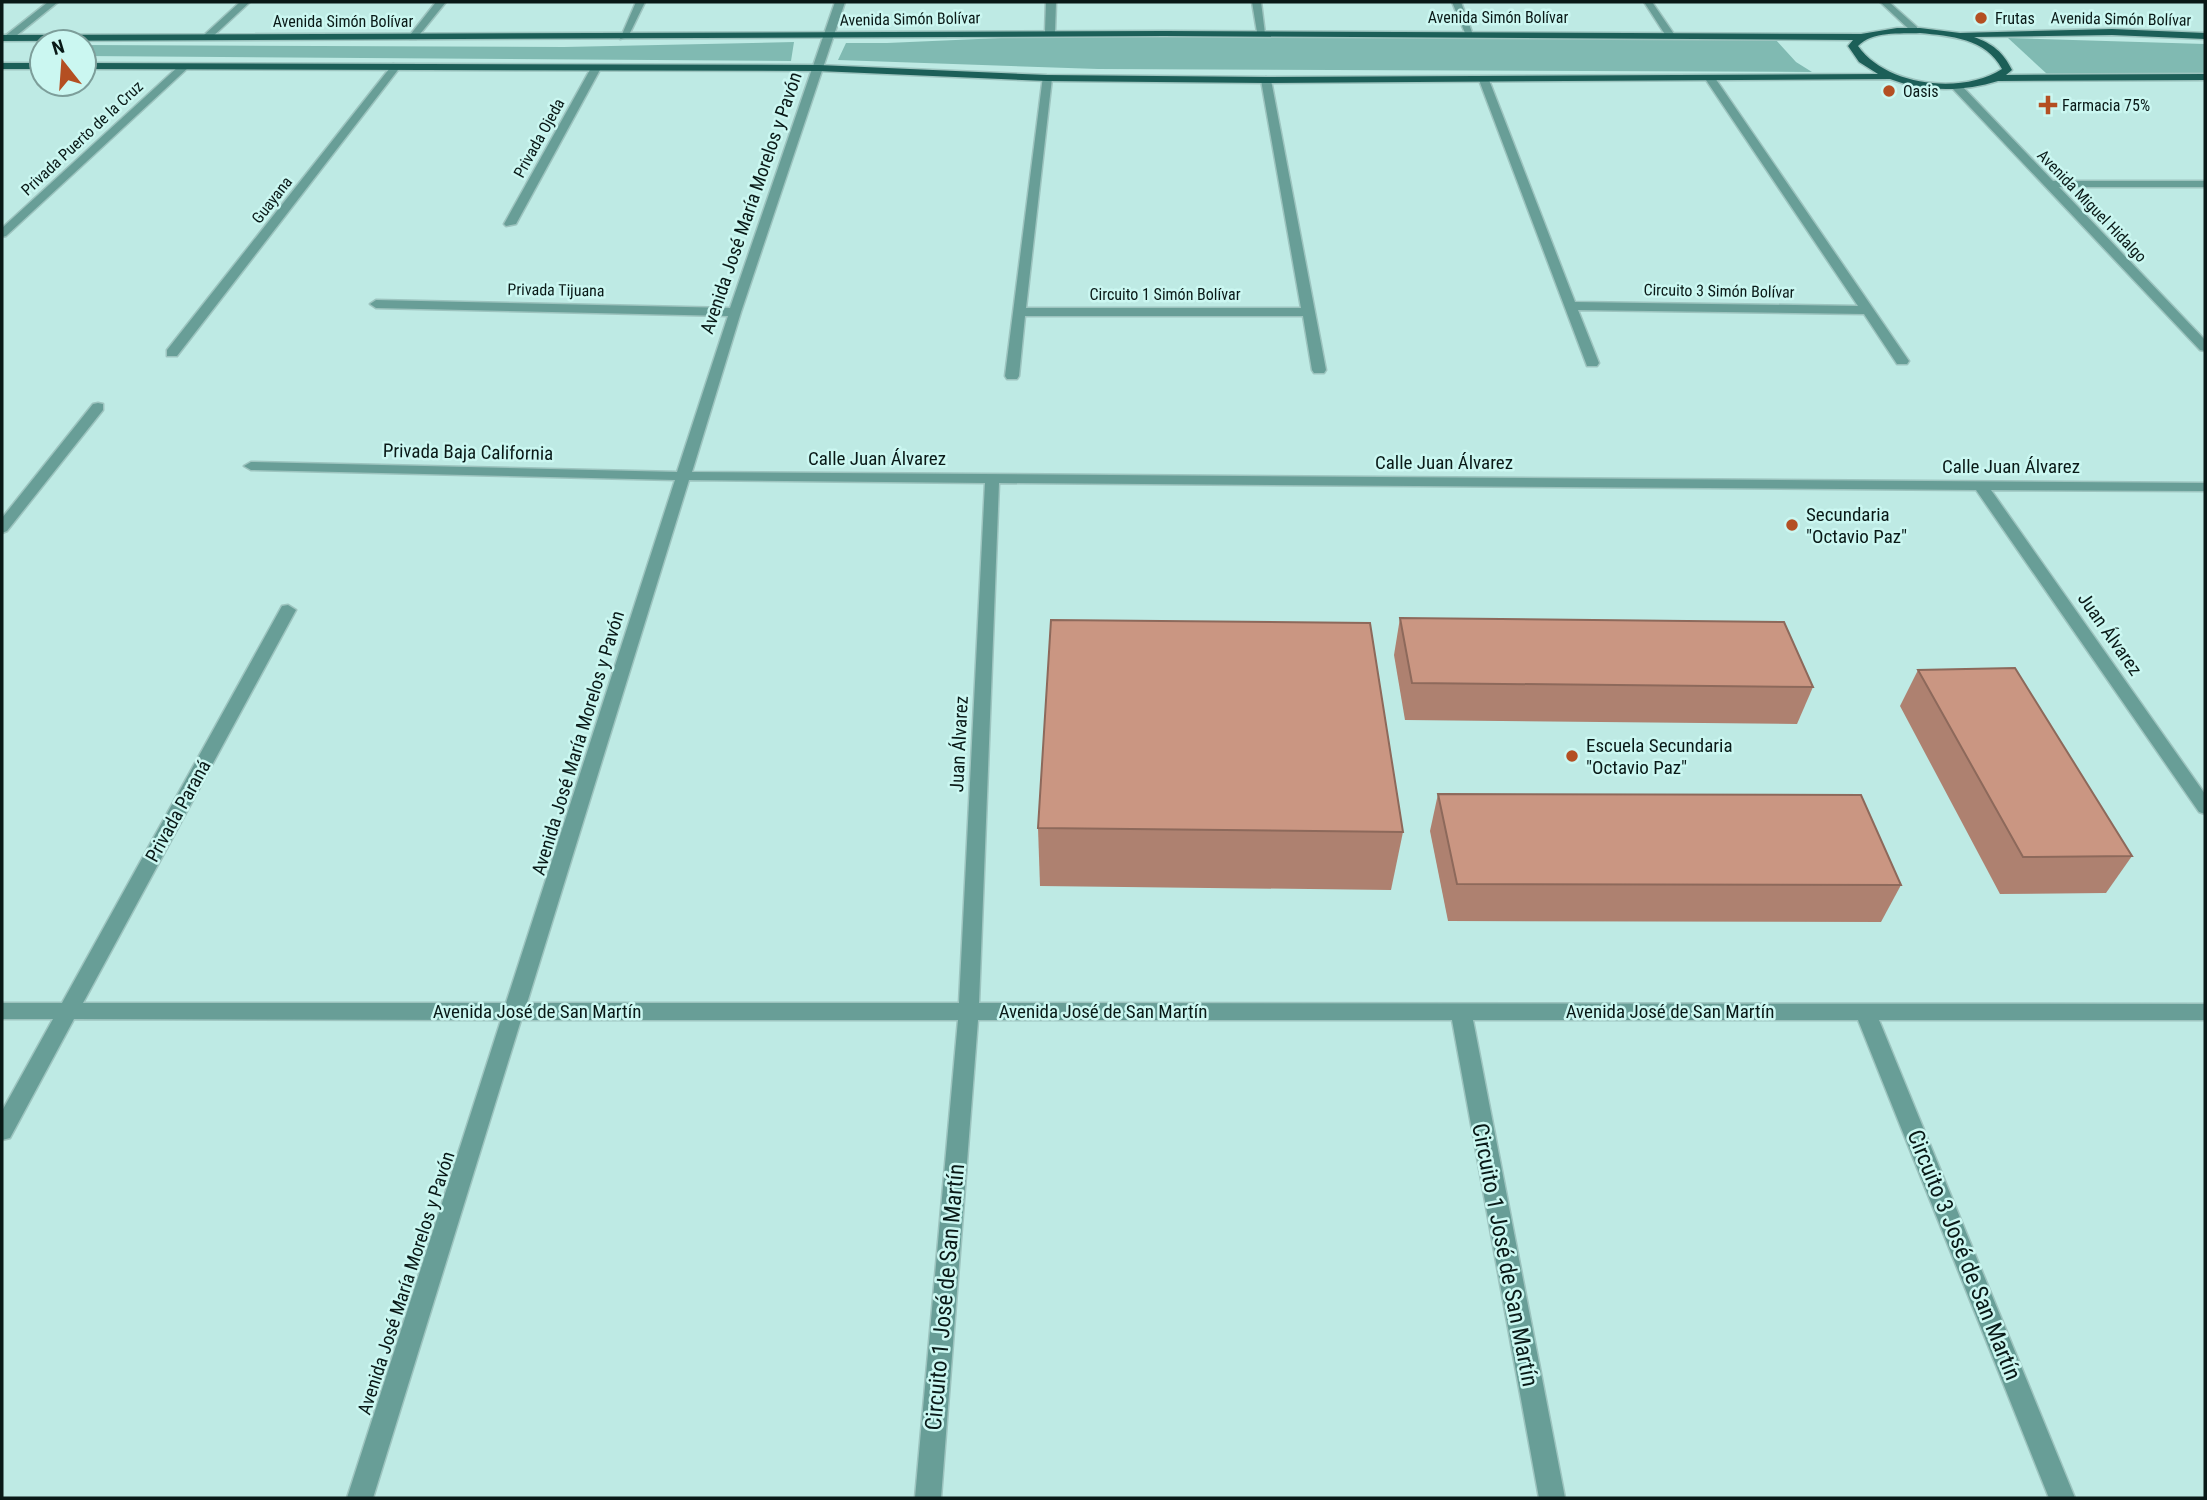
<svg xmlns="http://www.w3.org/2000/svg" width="2207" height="1500" viewBox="0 0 2207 1500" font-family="'Roboto Condensed',sans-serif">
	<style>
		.green { fill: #80bab2 }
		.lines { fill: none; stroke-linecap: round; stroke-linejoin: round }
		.minor-casing { stroke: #9dc4bf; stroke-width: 3 }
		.major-casing { stroke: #9dc4bf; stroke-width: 3 }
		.minor { fill: #689e97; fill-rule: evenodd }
		.major { fill: #1c5f58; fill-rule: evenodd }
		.wall { fill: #ae8170 }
		.building { fill: #ca9682; stroke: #8d695b; stroke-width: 2 }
		.poi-dot { fill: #b44f22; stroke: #cbf7f1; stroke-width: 2.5 }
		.labels { text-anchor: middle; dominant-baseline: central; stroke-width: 5; stroke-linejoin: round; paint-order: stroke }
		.far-street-label { font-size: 16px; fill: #091917; stroke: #cbf7f1 }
		.far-poi-label { font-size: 16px; fill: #091917; stroke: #cbf7f1; text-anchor: start }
		.street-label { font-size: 19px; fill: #091917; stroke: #cbf7f1 }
		.poi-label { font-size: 19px; fill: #091917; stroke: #cbf7f1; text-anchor: start }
		.near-street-label { font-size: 23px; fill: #091917; stroke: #cbf7f1 }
	</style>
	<rect width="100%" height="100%" fill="#beeae4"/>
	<g class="green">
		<polygon points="1116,33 1776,40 1796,62 1812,72 1098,69 838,60 846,43 887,43"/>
		<polygon points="2008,38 2205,44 2205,74 2047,74"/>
		<polygon points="794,42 791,61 84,56 84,45 564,47"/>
	</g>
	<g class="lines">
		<defs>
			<g id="minor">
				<polygon points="48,2 58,2 11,40 5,40 5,36"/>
				<polygon points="240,2 250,2 210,39 204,39 204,35"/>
				<polygon points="436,2 446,2 416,39 410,39 410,35"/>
				<polygon points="636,2 645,2 628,37 620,39"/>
				<path d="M835 2H845L741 312 692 472 2205 483V491L1991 490 2205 794V814L2199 812 1976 490 999 483 979 1003 2205 1004V1020H1879L2075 1498H2049L1858 1020H1473L1565 1498H1539L1452 1020H978L941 1498H915L958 1020H521L373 1498H347L501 1020 74 1019 10 1138 2 1140V1111L53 1019H2V1003H62L282 606 288 605 296 610 83 1003H506L675 480 251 470 244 466 251 462 677 472 728 316 376 308 370 304 376 300 730 308ZM689 480 985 483 959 1003H527Z"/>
				<polygon points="1046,2 1056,2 1055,32 1050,35 1045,32"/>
				<polygon points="1252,2 1261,2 1265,34 1257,32"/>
				<polygon points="1452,2 1461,2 1473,35 1465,33"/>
				<polygon points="1644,2 1652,2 1674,34 1672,36 1666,36"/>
				<polygon points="1880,2 1889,2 1917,27 1917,31 1911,31"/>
				<polygon points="393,64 401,66 177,356 167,356 167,350"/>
				<polygon points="180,65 189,67 6,236 2,237 2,228"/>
				<polygon points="596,65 601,68 516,224 506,226 504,224 591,68"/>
				<polygon points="1043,76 1052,78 1026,308 1301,308 1261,80 1266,77 1271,80 1326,370 1324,373 1314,373 1312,370 1303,316 1025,316 1019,376 1017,379 1007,379 1005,376"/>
				<polygon points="1484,77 1489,80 1575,302 1858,306 1706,80 1711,77 1715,78 1909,361 1907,364 1897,364 1864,314 1578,310 1599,363 1597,366 1587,366 1479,80"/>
				<polygon points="1952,84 1960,84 2053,181 2205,181 2205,187 2059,187 2205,340 2205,351 2200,350 1952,88"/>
				<polygon points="98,403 103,404 103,410 7,531 2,533 2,518 93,404"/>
			</g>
			<g id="major">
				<path d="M1897 28H1920L1960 33 2112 29 2205 33V39L2112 35 1974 37C1993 44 2003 52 2012 70L2006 75 2205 74V80L1998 81C1963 92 1924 92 1890 79L1266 83 1047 81 819 71 84 69V63L819 65 1047 75 1266 77 1878 74 1859 62 1848 46 1853 40 1164 36 2 41V35L1164 31 1861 34ZM1920 33C1950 36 1986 38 2002 69 1962 95 1886 86 1858 46 1872 31 1900 34 1920 33Z"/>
				<rect x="2" y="63" width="40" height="6"/>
			</g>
		</defs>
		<use href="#minor" class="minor-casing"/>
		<use href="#major" class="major-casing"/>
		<use href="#minor" class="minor"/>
		<use href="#major" class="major"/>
	</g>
	<g class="wall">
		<polygon points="1400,618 1813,687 1797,724 1405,720 1394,655"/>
		<polygon points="1918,670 2132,856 2106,893 2000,894 1900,706"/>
		<polygon points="1438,794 1901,885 1881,922 1448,921 1430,831"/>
		<polygon points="1038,828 1403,832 1391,890 1040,886"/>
	</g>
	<g class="building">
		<polygon points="1400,618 1784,622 1813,687 1412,683"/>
		<polygon points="1051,620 1370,623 1403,832 1038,828"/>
		<polygon points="2015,668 2132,856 2023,857 1918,670"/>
		<polygon points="1438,794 1861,795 1901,885 1457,884"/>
	</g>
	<g class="poi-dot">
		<circle cx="1981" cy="18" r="7"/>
		<circle cx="1889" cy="91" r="7"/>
		<path d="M2044.5 94.5h7v7h7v7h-7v7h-7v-7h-7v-7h7z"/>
		<circle cx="1792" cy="525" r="7"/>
		<circle cx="1572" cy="756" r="7"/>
	</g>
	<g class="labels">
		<g class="far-street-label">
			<text x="1498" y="17">Avenida Simón Bolívar</text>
			<text transform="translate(910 19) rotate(-1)">Avenida Simón Bolívar</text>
			<text transform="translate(2121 19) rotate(1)">Avenida Simón Bolívar</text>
			<text x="343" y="21">Avenida Simón Bolívar</text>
			<text transform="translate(82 138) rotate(-43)">Privada Puerto de la Cruz</text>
			<text transform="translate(539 138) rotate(-61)">Privada Ojeda</text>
			<text transform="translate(272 200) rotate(-52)">Guayana</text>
			<text transform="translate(2092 206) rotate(46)">Avenida Miguel Hidalgo</text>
			<text transform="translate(556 290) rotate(1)">Privada Tijuana</text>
			<text transform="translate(1719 291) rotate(1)">Circuito 3 Simón Bolívar</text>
			<text x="1165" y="294">Circuito 1 Simón Bolívar</text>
		</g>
		<g class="far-poi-label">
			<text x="1995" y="18">Frutas</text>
			<text x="1903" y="91">Oasis</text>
			<text x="2062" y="105">Farmacia 75%</text>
		</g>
		<g class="street-label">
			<text transform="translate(751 203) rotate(-71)">Avenida José María Morelos y Pavón</text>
			<text transform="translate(468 452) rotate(1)">Privada Baja California</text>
			<text x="877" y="458">Calle Juan Álvarez</text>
			<text x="1444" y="462">Calle Juan Álvarez</text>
			<text x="2011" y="466">Calle Juan Álvarez</text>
			<text transform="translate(2110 634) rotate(55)">Juan Álvarez</text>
			<text transform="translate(578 743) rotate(-73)">Avenida José María Morelos y Pavón</text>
			<text transform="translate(959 744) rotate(-87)">Juan Álvarez</text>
			<text transform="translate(178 811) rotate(-61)">Privada Paraná</text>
			<text x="537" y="1011">Avenida José de San Martín</text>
			<text x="1103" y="1011">Avenida José de San Martín</text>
			<text x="1670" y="1011">Avenida José de San Martín</text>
			<text transform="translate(406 1283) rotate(-72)">Avenida José María Morelos y Pavón</text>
		</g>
		<g class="poi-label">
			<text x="1806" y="514">Secundaria<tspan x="1806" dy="22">"Octavio Paz"</tspan></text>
			<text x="1586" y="745">Escuela Secundaria<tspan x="1586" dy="22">"Octavio Paz"</tspan></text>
		</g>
		<g class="near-street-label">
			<text transform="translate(1505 1255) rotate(79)">Circuito 1 José de San Martín</text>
			<text transform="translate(1964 1255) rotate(68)">Circuito 3 José de San Martín</text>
			<text transform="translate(945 1297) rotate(-85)">Circuito 1 José de San Martín</text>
		</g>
	</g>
	<rect width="2207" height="1500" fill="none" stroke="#091917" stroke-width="7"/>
	<g transform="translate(63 63) rotate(343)"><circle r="33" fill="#cbf7f1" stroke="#7d9e9a" stroke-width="2"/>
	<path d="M0-5L12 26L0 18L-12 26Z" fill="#b44f22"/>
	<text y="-10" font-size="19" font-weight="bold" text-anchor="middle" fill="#091917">N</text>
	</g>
</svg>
